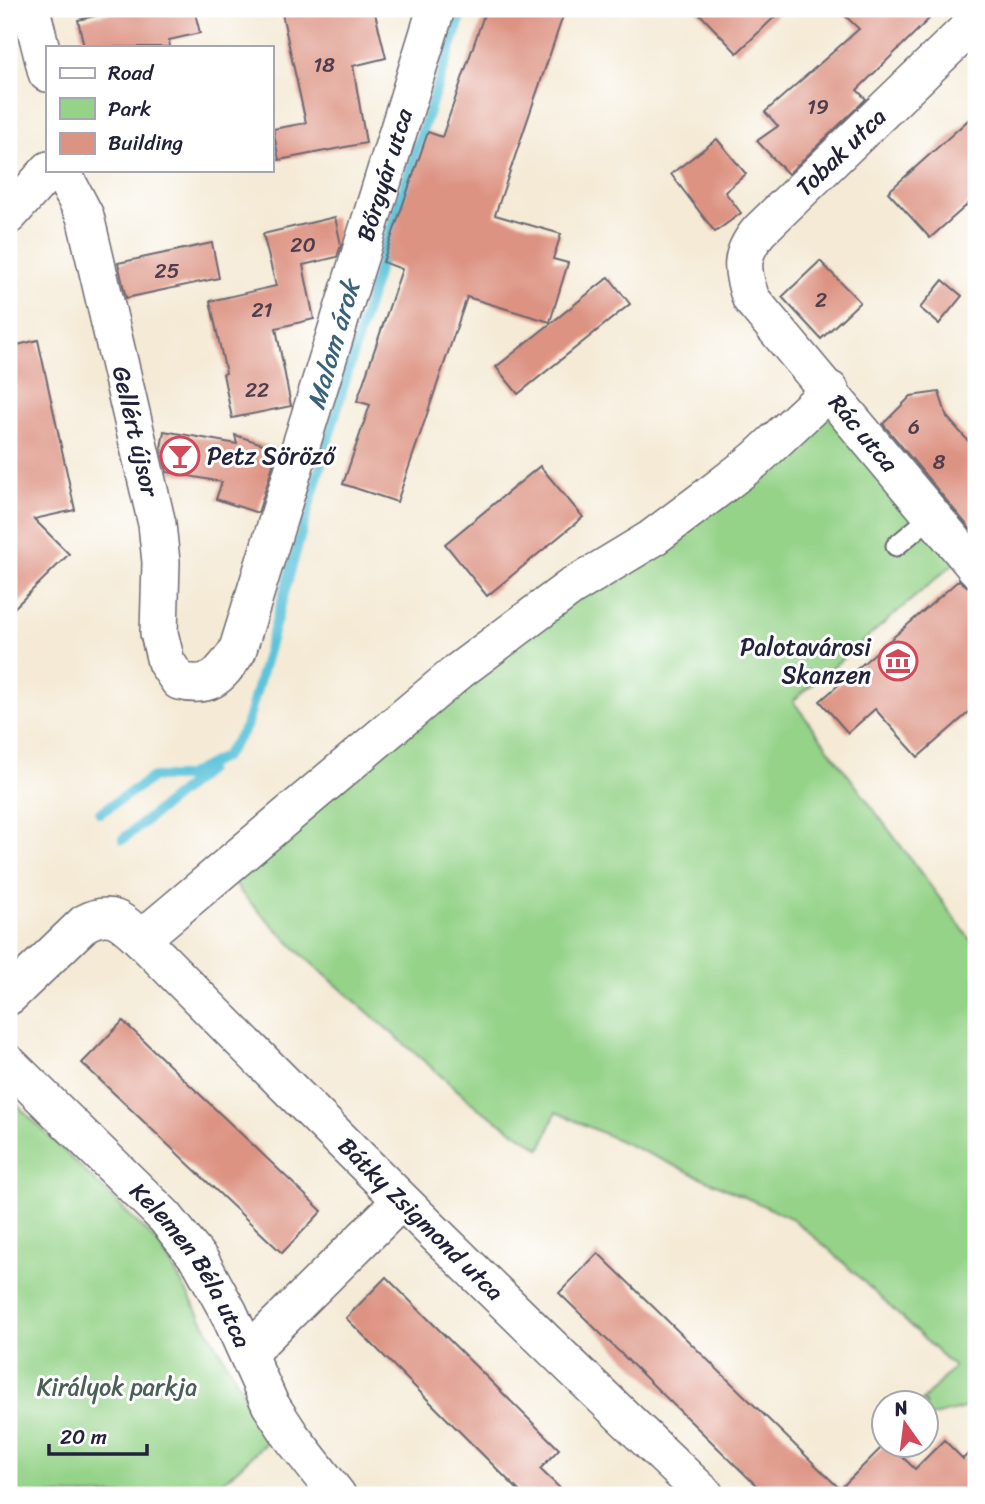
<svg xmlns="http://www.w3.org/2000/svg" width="985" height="1504" viewBox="0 0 985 1504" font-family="Sriracha,sans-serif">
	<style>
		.green { fill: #95d389; stroke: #5c7a62; stroke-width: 2 }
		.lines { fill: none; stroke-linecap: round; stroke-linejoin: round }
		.stream { stroke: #5cc3da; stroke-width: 10 }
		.building { fill: #dd9382 }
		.lane-casing { stroke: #6c6871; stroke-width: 23 }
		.street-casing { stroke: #6c6871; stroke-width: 40 }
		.lane { stroke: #fff; stroke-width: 19 }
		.street { stroke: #fff; stroke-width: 37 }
		.labels { text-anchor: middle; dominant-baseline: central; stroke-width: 6; stroke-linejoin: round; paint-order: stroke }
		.number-label { font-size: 21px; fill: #513e4d }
		.street-label { font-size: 24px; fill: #22223b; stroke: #fff }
		.poi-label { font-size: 24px; fill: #22223b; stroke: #fff; text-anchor: start }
		.park-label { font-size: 24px; fill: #4a6056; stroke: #fff }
		.water-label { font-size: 26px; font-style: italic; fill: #39627b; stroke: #fff }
	</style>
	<rect width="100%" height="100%" fill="#fff"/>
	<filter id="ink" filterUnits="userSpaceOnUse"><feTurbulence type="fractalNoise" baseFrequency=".0143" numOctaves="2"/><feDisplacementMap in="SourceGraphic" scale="14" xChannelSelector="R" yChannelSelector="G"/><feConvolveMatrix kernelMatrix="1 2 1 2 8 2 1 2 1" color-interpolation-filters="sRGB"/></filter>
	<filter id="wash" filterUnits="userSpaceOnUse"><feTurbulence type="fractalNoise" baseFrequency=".00686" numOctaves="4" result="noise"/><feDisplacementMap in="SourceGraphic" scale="28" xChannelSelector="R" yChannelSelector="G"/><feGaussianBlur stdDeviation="1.57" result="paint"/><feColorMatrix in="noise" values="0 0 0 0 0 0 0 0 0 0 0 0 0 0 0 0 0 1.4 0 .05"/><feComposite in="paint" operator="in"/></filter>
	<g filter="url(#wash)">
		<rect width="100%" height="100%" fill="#f4ead5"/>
		<g class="green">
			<polygon points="830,390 965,554 793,701 976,947 976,1405 926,1418 926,1402 921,1402 954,1367 831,1251 791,1218 556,1112 541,1149 478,1108 301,954 241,893 225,867"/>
			<polygon points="9,1097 160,1245 270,1439 209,1495 9,1495"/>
		</g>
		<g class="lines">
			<g class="stream">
				<path d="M100 813 153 777H185L225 756 246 727C315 487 380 245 464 9"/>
				<polyline points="123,839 208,770"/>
			</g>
		</g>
		<g id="blocks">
			<g class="building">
				<polygon points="125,9 194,9 200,33 169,40 170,47 84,47 78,20"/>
				<polygon points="281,9 374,9 386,58 353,66 366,143 279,160 273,129 306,123"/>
				<polygon points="486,9 540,9 563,16 495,215 561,234 553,259 568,263 550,322 467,297 397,502 343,484 370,405 357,401 402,269 383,262 428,132 442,137"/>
				<polygon points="695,9 783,9 737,53"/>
				<polygon points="838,9 939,9 857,90 866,99 788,174 757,141 778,126 765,112 859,29"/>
				<polygon points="976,113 976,197 930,238 888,192"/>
				<polygon points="717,139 746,174 725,192 741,213 715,232 671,174"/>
				<polygon points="335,217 341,245 337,257 303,265 314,319 276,328 291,406 232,418 223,374 226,373 210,301 276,286 263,234"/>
				<polygon points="212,243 219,278 126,298 118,263"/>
				<polygon points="820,261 860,302 821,339 782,297"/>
				<polygon points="609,277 630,304 518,394 496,367"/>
				<polygon points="943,280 962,296 939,324 920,308"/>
				<polygon points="38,340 75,510 34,519 69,554 9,613 9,347"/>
				<polygon points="939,392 947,417 976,450 976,536 883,424 911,396"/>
				<polygon points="164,431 237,444 235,435 278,449 258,513 216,499 222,482 167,472 161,448"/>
				<polygon points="540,466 583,517 487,596 445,544"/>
				<polygon points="959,580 968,587 976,588 976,706 918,757 875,709 848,733 820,701"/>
				<polygon points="123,1021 322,1211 282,1253 82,1063"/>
				<polygon points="598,1253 840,1489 884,1445 890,1445 915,1469 944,1440 963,1459 976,1445 976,1495 766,1495 559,1293"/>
				<polygon points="386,1277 559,1449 540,1469 567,1495 523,1495 346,1318"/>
			</g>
		</g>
	</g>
	<g filter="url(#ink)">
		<use href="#blocks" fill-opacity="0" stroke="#6c6871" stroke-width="2"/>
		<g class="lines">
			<defs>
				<polyline id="lane" points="896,546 933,515"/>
				<g id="street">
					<polyline points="31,9 47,73"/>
					<path id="s1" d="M976 21 759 231C739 255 741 270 751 299L976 568"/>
					<path id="s2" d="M61 170 85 216 157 524 161 562 159 633 166 662 179 681C212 689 219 676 237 652L436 9"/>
					<polyline points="9,215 49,170"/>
					<path id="s3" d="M141 939C326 1127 514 1313 705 1495"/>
					<path d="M9 996 85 923C111 909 122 921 141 939L459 671 570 588 651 539 711 494 755 460 830 390"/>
					<path id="s4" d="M9 1064 165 1217 201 1262 229 1313 270 1404 291 1436 337 1495"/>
					<polyline points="248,1353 401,1201"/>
				</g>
			</defs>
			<use href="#lane" class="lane-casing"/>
			<use href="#street" class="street-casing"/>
			<use href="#lane" class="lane"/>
			<use href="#street" class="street"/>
		</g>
	</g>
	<defs>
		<symbol id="bar-ring" viewBox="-11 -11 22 22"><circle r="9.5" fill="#fff" stroke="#d1495b" stroke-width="1.5"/><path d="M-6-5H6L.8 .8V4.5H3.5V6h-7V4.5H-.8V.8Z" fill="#d1495b"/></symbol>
		<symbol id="museum-ring" viewBox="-11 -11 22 22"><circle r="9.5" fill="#fff" stroke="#d1495b" stroke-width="1.5"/><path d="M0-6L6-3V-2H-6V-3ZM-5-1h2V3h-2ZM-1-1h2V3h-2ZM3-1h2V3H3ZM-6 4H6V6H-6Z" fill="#d1495b"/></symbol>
	</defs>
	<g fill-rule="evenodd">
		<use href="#bar-ring" x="158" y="434" width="44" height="44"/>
		<use href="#museum-ring" x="876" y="639" width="44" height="44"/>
	</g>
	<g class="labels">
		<g class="number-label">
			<text x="324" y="65">18</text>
			<text x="818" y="107">19</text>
			<text x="303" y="245">20</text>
			<text x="167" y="271">25</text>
			<text x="821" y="300">2</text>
			<text x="262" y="310">21</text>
			<text x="257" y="390">22</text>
			<text x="914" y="427">6</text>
			<text x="939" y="462">8</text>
		</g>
		<g class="street-label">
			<text transform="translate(841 152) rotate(-44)">Tobak utca</text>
			<text stroke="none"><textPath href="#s2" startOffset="1101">Bőrgyár utca</textPath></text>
			<text stroke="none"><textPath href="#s2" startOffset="273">Gellért újsor</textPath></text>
			<text stroke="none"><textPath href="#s1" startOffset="550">Rác utca</textPath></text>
			<text stroke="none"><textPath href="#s3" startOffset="396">Bátky Zsigmond utca</textPath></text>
			<text stroke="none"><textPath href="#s4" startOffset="273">Kelemen Béla utca</textPath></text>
		</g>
		<g class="poi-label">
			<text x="207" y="456">Petz Söröző</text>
			<text x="871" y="647" text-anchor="end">Palotavárosi<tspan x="871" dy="28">Skanzen</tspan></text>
		</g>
		<g class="park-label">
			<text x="117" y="1387">Királyok parkja</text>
		</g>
		<g class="water-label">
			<text transform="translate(333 345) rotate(-74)">Malom árok</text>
		</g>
	</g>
	<rect width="985" height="1504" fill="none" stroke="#fff" stroke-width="35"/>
	<rect x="46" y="46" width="228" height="126" fill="#ffffff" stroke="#a7a7b1" stroke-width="2"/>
	<rect x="60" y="68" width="35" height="10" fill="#ffffff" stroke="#a7a7b1" stroke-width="2"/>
	<text x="108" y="80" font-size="21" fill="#22223b">Road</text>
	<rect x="60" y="98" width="35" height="21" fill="#95d389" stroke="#a7a7b1" stroke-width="2"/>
	<text x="108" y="116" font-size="21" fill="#22223b">Park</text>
	<rect x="60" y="133" width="35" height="21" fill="#dd9382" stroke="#a7a7b1" stroke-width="2"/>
	<text x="108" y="150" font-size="21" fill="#22223b">Building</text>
	<g transform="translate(905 1424) rotate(346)"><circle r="33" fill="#ffffff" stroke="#a7a7b1" stroke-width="2"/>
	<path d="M0-5L12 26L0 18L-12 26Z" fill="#d1495b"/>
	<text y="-10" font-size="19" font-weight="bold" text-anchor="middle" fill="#22223b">N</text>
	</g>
	<path d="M49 1444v10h98v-10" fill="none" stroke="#22223b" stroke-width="3.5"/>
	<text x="60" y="1444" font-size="21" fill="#22223b" stroke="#ffffff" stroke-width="5" paint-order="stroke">20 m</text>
</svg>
